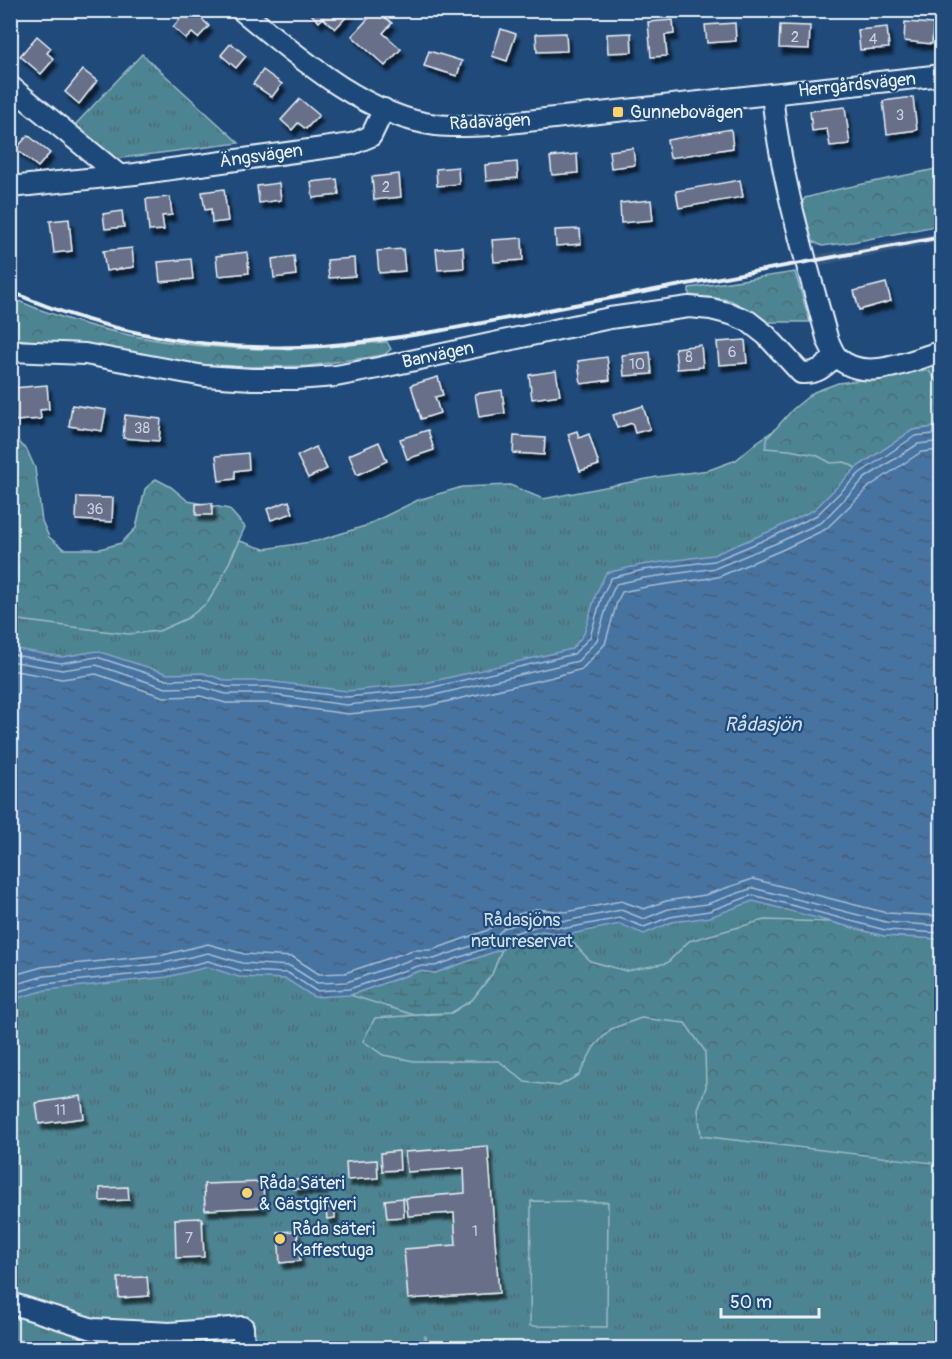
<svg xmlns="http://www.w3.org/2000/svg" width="952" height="1359" viewBox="0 0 952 1359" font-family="Pangolin,sans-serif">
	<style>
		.built { fill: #35557e }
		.grass { fill: url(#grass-tufts); stroke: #9bbac5; stroke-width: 1.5 }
		.forest { fill: url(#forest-crowns); stroke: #9bbac5; stroke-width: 1.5 }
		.wetland { fill: url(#wetland-marsh); stroke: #9bbac5; stroke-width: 1.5 }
		.pitch { fill: #4e8492; stroke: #9bbac5; stroke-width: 1.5 }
		.water { fill: url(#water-ripples); stroke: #87a5c4; stroke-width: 1.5 }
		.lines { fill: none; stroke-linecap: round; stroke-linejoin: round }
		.shore { stroke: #a7bfd5; stroke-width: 1.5 }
		.stream { stroke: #87a5c4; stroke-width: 4 }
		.building { fill: #687089; stroke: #e8f1f8; stroke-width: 1.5; filter: url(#shadow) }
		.minor-casing { stroke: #e8f1f8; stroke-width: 24 }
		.minor { stroke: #1f4a7a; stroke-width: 20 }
		.rail { stroke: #e8f1f8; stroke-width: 4 }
		.poi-dot { fill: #ffd166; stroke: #1f4a7a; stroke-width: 2 }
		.labels { text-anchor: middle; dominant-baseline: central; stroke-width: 4.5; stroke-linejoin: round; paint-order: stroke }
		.number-label { font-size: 15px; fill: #c8d1dc }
		.street-label { font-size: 18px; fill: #e8f1f8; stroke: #1f4a7a }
		.poi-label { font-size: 18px; fill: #e8f1f8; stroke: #1f4a7a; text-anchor: start }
		.park-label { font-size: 18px; fill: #d1e1e9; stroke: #1f4a7a }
		.water-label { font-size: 20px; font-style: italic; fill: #d0deeb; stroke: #1f4a7a }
	</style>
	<defs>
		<pattern id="grass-tufts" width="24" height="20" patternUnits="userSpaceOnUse" patternTransform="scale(1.5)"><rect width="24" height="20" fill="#4e8492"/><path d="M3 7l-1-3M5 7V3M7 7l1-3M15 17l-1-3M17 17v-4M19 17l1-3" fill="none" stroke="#4b6c75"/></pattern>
		<pattern id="forest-crowns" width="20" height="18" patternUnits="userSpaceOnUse" patternTransform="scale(1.5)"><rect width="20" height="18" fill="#4e8492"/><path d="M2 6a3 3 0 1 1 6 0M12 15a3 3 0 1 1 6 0" fill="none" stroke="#4b6c75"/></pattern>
		<pattern id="wetland-marsh" width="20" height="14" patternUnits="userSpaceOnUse" patternTransform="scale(1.5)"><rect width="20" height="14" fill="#4e8492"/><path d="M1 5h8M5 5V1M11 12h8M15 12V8" fill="none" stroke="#4b6c75"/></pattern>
		<pattern id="water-ripples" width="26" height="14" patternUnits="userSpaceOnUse" patternTransform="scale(1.5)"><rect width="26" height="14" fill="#4673a1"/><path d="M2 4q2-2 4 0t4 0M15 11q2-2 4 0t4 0" fill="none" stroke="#465e76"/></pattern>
		<filter id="shadow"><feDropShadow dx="3.5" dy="6" stdDeviation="1.5" flood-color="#0009"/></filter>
	</defs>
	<rect width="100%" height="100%" fill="#1f4a7a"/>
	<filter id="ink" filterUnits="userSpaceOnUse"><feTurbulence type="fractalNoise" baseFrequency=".0167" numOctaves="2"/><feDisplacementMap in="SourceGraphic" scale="12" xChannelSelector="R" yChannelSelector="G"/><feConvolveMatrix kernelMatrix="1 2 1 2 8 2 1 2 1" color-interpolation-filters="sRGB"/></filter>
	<g filter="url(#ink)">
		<polygon class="built" points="941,232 941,242 812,267 808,256"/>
		<g class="grass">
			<polygon points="142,54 239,143 114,159 73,127"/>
			<polygon points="941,357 941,1348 11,1348 10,578 227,566 240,541 264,549 317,541 365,526 418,500 462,487 510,485 543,499 657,477 709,470 736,460 757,442 786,422 869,379"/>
		</g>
		<g class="forest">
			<polygon points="941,168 941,225 853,242 822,246 804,237 798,208 805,198 839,189"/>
			<polygon points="795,272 810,322 764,322 747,309 730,300 689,295 689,288"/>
			<path d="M11 298C96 335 190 350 282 349 317 349 353 344 387 342L391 349 384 355 308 366 247 367 195 364 11 338Z"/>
			<polygon points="908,371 929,371 941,387 941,417 935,427 913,430 856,468 845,462 831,463 816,455 789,450 765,448 768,437 793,409 814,392 838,383 870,379"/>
			<polygon points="10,433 27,450 35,468 42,521 49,537 64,549 100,549 121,543 136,528 145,489 156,479 171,487 188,501 229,509 245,527 220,582 208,602 188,618 159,631 128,634 11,619"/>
			<polygon points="764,920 831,922 884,936 941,939 941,1164 701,1136 698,1109 706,1087 705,1051 685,1023 641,1018 611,1029 594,1047 579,1075 559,1086 525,1082 499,1061 414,1061 383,1055 363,1041 375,1018 451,1013 472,1000 492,974 502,949 510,940 542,930 566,935 590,961 627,971 667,963 689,941"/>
		</g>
		<polygon class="wetland" points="502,949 492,974 472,1000 451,1013 411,1014 350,995 419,971 435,973"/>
		<polygon class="pitch" points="531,1201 608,1202 607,1327 530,1326"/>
		<polygon class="water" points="935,427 942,428 941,939 884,936 753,901 710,917 672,922 644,934 620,924 566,935 542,931 510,940 502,949 435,973 419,971 350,995 314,997 286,979 239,977 208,967 167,977 46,990 11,1000 11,646 22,650 62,657 97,651 168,674 203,673 227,681 267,681 347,691 421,684 572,649 584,634 596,594 606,573 641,565 713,555 773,530 814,510 856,468 913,430"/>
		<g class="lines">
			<g class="shore">
				<polyline points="10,653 20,656 61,663 97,657 167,680 202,679 227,687 267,687 347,697 421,690 574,654 590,637 602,596 611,578 643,570 714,561 776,535 817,515 860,473 915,436 942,433"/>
				<polyline points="10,661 62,670 96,665 166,688 201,687 226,694 267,694 346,705 422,698 578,661 597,640 609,599 616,584 644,578 716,568 779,542 822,522 865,478 918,444 942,441"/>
				<polyline points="10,670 62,679 96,674 164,697 200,696 226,703 266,703 348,714 423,707 549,678 582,669 605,644 617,602 622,592 646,587 718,577 782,550 826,529 870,486 921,452 942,450"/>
				<polyline points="10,976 42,967 163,955 208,944 244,954 293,957 319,974 345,973 413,950 432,950 488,930 503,919 536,909 566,912 621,901 644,909 666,901 705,895 753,879 887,913 942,916"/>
				<polyline points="10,986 44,976 164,963 208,953 242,963 290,966 317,983 347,982 416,958 434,959 494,938 504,928 538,918 566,921 621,910 644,919 668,909 707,904 753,888 886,922 942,926"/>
				<polyline points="10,994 45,984 166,971 208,961 241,971 288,973 316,991 349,989 418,966 435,966 498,944 508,935 540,925 567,928 620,918 644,927 670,917 709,911 753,895 885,930 942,933"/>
			</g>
			<polyline class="stream" points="425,1337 426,1348"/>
		</g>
		<g class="building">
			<polygon points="188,10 193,10 209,26 198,38 192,33 186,39 173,27"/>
			<polygon points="307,10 352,10 352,11 335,29 323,18 319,22"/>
			<polygon points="376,10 392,23 383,33 401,49 385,66 352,36"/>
			<polygon points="673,20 674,34 665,35 667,56 651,57 648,22"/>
			<polygon points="905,22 933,24 932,44 904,41"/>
			<polygon points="735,23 736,41 707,43 705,25"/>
			<polygon points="780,25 810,26 809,49 779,48"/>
			<polygon points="887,27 889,48 860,50 858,30"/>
			<polygon points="501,29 516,34 507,61 492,56"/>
			<polygon points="566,33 567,51 537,52 536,34"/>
			<polygon points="631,33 632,52 608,53 607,34"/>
			<polygon points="37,36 51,48 47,53 54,59 41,74 20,56"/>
			<polygon points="231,43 246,56 236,68 221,55"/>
			<polygon points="429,51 462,61 457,76 424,66"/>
			<polygon points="83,70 97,81 79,104 65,92"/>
			<polygon points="263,70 282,84 272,97 253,84"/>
			<polygon points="913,97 917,130 887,134 883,101"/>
			<polygon points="300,99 319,115 306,129 298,123 292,130 281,120"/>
			<polygon points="845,107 850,144 830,146 827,129 812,131 810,111"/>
			<polygon points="731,129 733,148 670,158 667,140"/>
			<polygon points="28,135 50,153 38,167 16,149"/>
			<polygon points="633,148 635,165 611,168 609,151"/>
			<polygon points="577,154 578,173 552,175 550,157"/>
			<polygon points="517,162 518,178 486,181 485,165"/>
			<polygon points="458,167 459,184 437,186 436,169"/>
			<polygon points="399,174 401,197 374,200 372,177"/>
			<polygon points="337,179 339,195 313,198 311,182"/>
			<polygon points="740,180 743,197 679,208 676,191"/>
			<polygon points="279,183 281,200 259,203 257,186"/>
			<polygon points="224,189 228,221 212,223 211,209 205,210 202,192"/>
			<polygon points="170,197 172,215 162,216 164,230 149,231 146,199"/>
			<polygon points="651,200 653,220 621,223 620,203"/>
			<polygon points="122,211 124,227 105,229 103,214"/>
			<polygon points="69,219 72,251 54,253 50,221"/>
			<polygon points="580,229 581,244 556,246 555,230"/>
			<polygon points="522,238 523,260 494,262 492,240"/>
			<polygon points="463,247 464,268 438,270 436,249"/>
			<polygon points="132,248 134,267 106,271 103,251"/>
			<polygon points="403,249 405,271 379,273 377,251"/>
			<polygon points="247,252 249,273 218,276 216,256"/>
			<polygon points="294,256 296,275 274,278 272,259"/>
			<polygon points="354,258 355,276 329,278 327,260"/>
			<polygon points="191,259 193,279 160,282 158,262"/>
			<polygon points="886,283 891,301 859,310 854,291"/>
			<polygon points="745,340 747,363 719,365 717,342"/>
			<polygon points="701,345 703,367 677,369 675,348"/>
			<polygon points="650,352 652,374 624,376 622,355"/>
			<polygon points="607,357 610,380 581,384 578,361"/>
			<polygon points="556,371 560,395 532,399 529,375"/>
			<polygon points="438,377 443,395 435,397 440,413 421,419 411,385"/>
			<polygon points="47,385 49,409 40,410 41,419 15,421 13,388"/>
			<polygon points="502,390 505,413 479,417 475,394"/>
			<polygon points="72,405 106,410 102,431 69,426"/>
			<polygon points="643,406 650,429 635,433 632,423 617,428 613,415"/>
			<polygon points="125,415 161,419 159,441 123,438"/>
			<polygon points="428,430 434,450 407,459 400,439"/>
			<polygon points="577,431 579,438 589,434 599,465 580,471 568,434"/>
			<polygon points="514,436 545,438 544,455 513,453"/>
			<polygon points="379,442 387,461 357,475 349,455"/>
			<polygon points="316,447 327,469 308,478 297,456"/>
			<polygon points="248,453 249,469 235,471 235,479 219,481 216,456"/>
			<polygon points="77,497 113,498 112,522 76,520"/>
			<polygon points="289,501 293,513 271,520 267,509"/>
			<polygon points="212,503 212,515 196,515 196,504"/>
			<polygon points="81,1096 84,1118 39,1124 36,1103"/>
			<polygon points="488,1146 499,1293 408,1299 404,1249 456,1245 454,1213 408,1216 406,1198 465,1193 464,1168 407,1172 405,1152"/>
			<polygon points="399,1151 400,1170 382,1171 381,1153"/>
			<polygon points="377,1160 378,1178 347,1180 346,1162"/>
			<rect x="294" y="1180" width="30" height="9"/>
			<polygon points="263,1182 264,1207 205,1210 204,1184"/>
			<polygon points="128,1187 129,1200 100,1201 100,1188"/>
			<polygon points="403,1198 404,1217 387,1218 385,1200"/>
			<polygon points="335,1207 335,1218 327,1219 326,1208"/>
			<polygon points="202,1218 204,1257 176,1258 175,1219"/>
			<polygon points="297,1231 300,1261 280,1263 278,1232"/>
			<polygon points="147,1277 149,1296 119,1298 118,1278"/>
		</g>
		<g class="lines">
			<defs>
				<g id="minor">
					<path d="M241 10C296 55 364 116 436 125 454 127 473 126 491 125L942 75"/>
					<polyline points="10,86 119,175"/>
					<path d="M772 94C780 178 806 260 828 341 831 346 833 353 837 357 864 384 912 360 942 351"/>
					<polyline points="10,187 135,174 352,144 371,136 384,109"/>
					<path d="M10 351 85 354 204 376 252 379H296L336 376 378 368 610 318 689 307 711 309 731 314 748 321 766 335 801 373C818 374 824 367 836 356"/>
					<polyline points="10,1303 93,1329 170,1333 243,1327 244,1348"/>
				</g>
			</defs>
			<use href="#minor" class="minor-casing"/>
			<use href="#minor" class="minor"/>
			<path class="rail" d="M10 291C107 335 217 353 322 346 414 339 505 318 595 301 710 280 826 259 942 237"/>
		</g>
	</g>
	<g class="poi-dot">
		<rect x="612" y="106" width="12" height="12" rx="3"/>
		<circle cx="247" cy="1193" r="6"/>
		<circle cx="280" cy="1239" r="6"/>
	</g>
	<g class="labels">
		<g class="number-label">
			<text x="795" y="37">2</text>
			<text x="873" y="39">4</text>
			<text x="900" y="115">3</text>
			<text x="386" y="187">2</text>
			<text x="732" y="352">6</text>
			<text x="689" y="357">8</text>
			<text x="637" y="364">10</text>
			<text x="142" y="428">38</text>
			<text x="95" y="509">36</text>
			<text x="60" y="1110">11</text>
			<text x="475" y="1231">1</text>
			<text x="189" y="1238">7</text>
		</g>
		<g class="street-label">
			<text transform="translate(857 85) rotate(-6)">Herrgårdsvägen</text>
			<text transform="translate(490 122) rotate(-3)">Rådavägen</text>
			<text transform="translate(261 156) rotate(-8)">Ängsvägen</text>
			<text transform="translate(438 355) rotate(-12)">Banvägen</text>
		</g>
		<g class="poi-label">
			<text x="630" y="112">Gunnebovägen</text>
			<text x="259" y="1183">Råda Säteri<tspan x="259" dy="21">&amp; Gästgifveri</tspan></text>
			<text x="292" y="1229">Råda säteri<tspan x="292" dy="21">Kaffestuga</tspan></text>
		</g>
		<g class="park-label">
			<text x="522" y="920">Rådasjöns<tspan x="522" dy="21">naturreservat</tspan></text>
		</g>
		<g class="water-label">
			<text x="763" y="724">Rådasjön</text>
		</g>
	</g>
	<rect width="952" height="1359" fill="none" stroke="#1f4a7a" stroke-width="36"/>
	<rect x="18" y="18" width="916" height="1323" fill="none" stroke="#e8f1f8" stroke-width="2" filter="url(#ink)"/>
	<path d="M721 1308v9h98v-9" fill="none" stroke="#e8f1f8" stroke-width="3"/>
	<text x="730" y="1308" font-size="18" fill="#e8f1f8" stroke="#1f4a7a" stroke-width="4.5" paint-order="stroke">50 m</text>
</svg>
